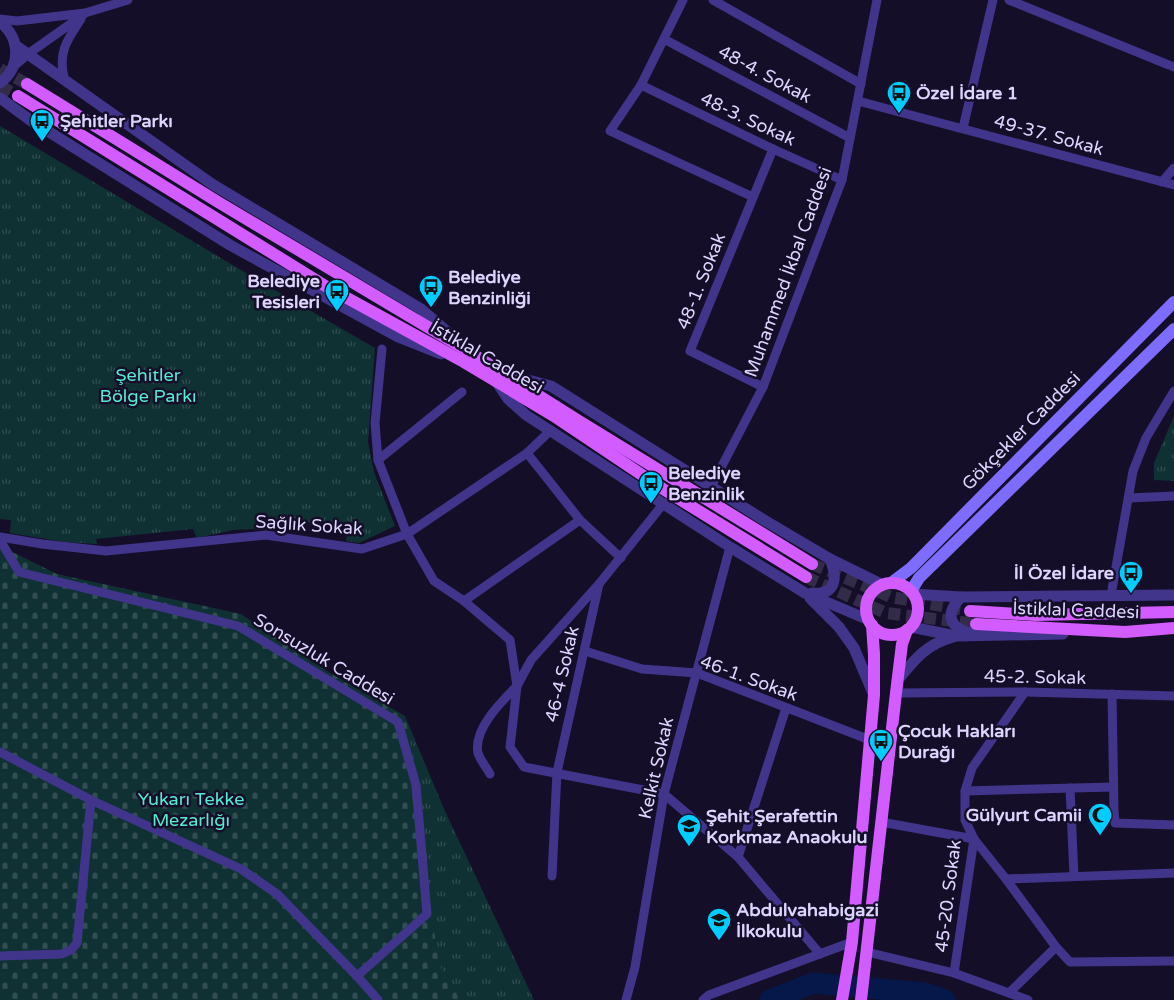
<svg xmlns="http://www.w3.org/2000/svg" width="1174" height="1000" viewBox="0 0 1174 1000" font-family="'Varela Round',sans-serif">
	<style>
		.grass { fill: url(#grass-tufts) }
		.cemetery { fill: url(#cemetery-stones) }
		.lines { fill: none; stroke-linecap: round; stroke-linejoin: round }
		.river { stroke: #061849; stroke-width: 21 }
		.primary-tunnel { stroke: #332c48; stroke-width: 12; stroke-dasharray: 12 6; stroke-linecap: butt }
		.minor { stroke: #41358b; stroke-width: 9 }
		.tertiary { stroke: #41358b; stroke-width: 11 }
		.secondary { stroke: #7e6cff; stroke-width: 12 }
		.primary { stroke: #d25cff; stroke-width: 12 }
		.labels { text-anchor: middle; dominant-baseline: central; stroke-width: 5; stroke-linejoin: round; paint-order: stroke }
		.street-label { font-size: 18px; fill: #ded5ff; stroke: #150e28 }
		.poi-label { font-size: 18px; font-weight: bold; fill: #ded5ff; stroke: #150e28; text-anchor: start }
		.park-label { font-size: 18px; fill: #56ead3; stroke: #150e28 }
	</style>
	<defs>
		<pattern id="grass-tufts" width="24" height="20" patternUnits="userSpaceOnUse" patternTransform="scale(1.25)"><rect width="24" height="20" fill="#103133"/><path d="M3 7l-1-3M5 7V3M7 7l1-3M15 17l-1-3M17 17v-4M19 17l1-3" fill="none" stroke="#324e52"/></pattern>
		<pattern id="cemetery-stones" width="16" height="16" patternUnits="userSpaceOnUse" patternTransform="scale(1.25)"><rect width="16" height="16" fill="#103133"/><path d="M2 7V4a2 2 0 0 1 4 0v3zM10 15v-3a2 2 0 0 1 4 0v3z" fill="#324e52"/></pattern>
	</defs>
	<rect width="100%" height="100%" fill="#150e28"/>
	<g class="grass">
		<polygon points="0,126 261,282 375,348 368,442 374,472 395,526 359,543 346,541 348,528 295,521 292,528 273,530 251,529 233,530 197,538 193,529 96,539 97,544 65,542 10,533 11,520 0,519"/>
		<polygon points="1174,416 1174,481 1154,480 1154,463"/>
		<polygon points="405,716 444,809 534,1000 454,1000 435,968"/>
	</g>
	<polygon class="cemetery" points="0,546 57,574 241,614 330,673 405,716 419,783 430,909 440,966 460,1000 0,1000"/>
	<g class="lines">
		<polyline class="river" points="770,1000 813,983 925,993 945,1000"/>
		<g class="primary-tunnel">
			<polyline points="0,69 27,84"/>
			<polyline points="0,86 18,96"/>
			<polyline points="812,564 891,597 970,611"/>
			<polyline points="806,577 886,613 976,624"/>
		</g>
		<g class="minor">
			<polyline points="683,0 641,85 610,131 753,197"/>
			<polyline points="713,0 861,84"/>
			<polyline points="1009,0 1174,67"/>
			<polyline points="0,19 17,21 85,13 128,0"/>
			<polyline points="664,39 850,138"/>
			<polyline points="13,67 28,54 83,15"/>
			<path d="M64 78C58 52 67 40 81 19"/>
			<polyline points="641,85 773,149 842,180"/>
			<polyline points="858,101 1174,185"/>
			<polyline points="963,128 993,0"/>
			<polyline points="1162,182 1174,168"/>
			<path d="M382 349 375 423 378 460 407 534 434 581 464 601 510 640 517 686C502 701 473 729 478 753 480 760 487 768 490 774"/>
			<polyline points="763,387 690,351 773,149"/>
			<polyline points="527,453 580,520 621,558"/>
			<polyline points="378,460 462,392"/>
			<polyline points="711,487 763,387 842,180 877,0"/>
			<polyline points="1129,498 1174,496"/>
			<polyline points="0,537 42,544 106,551 266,535 362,549 407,534 527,453 551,430"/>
			<polyline points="0,540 19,572 238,626 398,722 416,785 427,914 357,976"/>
			<polyline points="599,584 531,660 517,686 510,747 524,767 664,794 738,857 820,954"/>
			<polyline points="1111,595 1133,471 1146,438 1174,391"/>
			<polyline points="464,601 580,520"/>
			<polyline points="585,651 642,669 697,673 870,740"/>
			<polyline points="896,693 1025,692 1174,696"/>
			<polyline points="1112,694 1114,810 1115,823 1174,825"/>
			<polyline points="0,752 91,800 241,869 277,894 357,976 378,1000"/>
			<polyline points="1070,788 1074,876"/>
			<polyline points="965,791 1113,787"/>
			<polyline points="881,822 974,839 1006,879 1056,947"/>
			<polyline points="738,857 786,708"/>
			<polyline points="552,876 557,772 599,584 664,503"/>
			<polyline points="1006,879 1174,873"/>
			<polyline points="867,952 954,973 1028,1000"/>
			<polyline points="0,956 62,954 71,950 77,943 91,800"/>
			<polyline points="954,973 974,839 965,820 965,791 972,768 1025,692"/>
			<polyline points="1009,993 1056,947 1070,962 1174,961"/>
			<polyline points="626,1000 635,967 664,794 730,547"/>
			<polyline points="703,1000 709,995 852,942"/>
		</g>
		<g class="tertiary">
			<path d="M0 22C21 38 21 67 0 83"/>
			<polyline points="15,45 212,184 421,309 460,343"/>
			<polyline points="0,98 30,120 230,245 398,337 441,354"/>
			<polyline points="509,375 551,386 764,520 830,559 883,585"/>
			<polyline points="496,381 508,399 526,415 730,547 805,593 869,620"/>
			<path d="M812 593C836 596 838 577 830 559"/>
			<polyline points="913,594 961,597 1174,595"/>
			<path d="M961 597C944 615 949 627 972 634"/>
			<polyline points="810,598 839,627 854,648 873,693"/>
			<polyline points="911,627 956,636 1063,634"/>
			<path d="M897 681C915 659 925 645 953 637"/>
		</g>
		<g class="secondary">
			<polyline points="891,583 911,568 1174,302"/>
			<polyline points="911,591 919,578 1174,329"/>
		</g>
		<g class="primary">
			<polyline points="27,84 218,202 468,351 579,421 812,564"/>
			<polyline points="18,96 327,287 464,362 554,416 663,489 806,577"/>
			<circle cx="892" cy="609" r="26"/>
			<polyline points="970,611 1036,615 1174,612"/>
			<polyline points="976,624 1125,632 1174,628"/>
			<polyline points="842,1000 852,942 874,695 874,654 872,625"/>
			<polyline points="861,1000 896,693 902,644 907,630"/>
		</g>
	</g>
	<defs>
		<symbol id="bus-pin" viewBox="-11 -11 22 30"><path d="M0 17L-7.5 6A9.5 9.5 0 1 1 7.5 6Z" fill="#01ccff" stroke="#150e28"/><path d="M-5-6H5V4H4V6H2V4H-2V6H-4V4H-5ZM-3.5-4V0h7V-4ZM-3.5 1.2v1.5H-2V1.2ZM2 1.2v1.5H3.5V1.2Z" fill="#111"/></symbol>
		<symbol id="mosque-pin" viewBox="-11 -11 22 30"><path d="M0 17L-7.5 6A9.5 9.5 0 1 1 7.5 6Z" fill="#01ccff" stroke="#150e28"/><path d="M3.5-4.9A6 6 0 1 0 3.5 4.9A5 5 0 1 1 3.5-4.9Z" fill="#111"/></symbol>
		<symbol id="school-pin" viewBox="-11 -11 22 30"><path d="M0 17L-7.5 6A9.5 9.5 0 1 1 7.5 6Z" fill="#01ccff" stroke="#150e28"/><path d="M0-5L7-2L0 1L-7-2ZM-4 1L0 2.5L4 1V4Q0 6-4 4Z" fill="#111"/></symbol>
	</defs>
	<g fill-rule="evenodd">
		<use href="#bus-pin" x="885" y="79" width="28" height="38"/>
		<use href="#bus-pin" x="28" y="107" width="28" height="38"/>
		<use href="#bus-pin" x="417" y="273" width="28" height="38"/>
		<use href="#bus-pin" x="323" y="277" width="28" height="38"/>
		<use href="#bus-pin" x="637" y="469" width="28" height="38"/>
		<use href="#bus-pin" x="1117" y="559" width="28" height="38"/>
		<use href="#bus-pin" x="867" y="727" width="28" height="38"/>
		<use href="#mosque-pin" x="1086" y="801" width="28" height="38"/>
		<use href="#school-pin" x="675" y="812" width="28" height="38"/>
		<use href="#school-pin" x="705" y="906" width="28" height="38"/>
	</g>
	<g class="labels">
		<g class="street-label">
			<text transform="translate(765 74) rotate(28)">48-4. Sokak</text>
			<text transform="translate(748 119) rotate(25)">48-3. Sokak</text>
			<text transform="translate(1049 135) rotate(15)">49-37. Sokak</text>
			<text transform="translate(788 272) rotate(-70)">Muhammed İkbal Caddesi</text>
			<text transform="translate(701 281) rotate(-68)">48-1. Sokak</text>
			<text transform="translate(487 357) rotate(30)">İstiklal Caddesi</text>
			<text transform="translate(1021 431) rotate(-45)">Gökçekler Caddesi</text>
			<text transform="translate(309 525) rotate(4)">Sağlık Sokak</text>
			<text transform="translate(1076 610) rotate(2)">İstiklal Caddesi</text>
			<text transform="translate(324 659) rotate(31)">Sonsuzluk Caddesi</text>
			<text transform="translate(562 674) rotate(-77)">46-4 Sokak</text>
			<text transform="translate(1035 677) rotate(1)">45-2. Sokak</text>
			<text transform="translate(749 678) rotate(20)">46-1. Sokak</text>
			<text transform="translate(656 768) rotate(-77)">Kelkit Sokak</text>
			<text transform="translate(948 896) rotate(-83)">45-20. Sokak</text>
		</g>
		<g class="poi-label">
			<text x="916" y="93">Özel İdare 1</text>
			<text x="60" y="121">Şehitler Parkı</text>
			<text x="448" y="277">Belediye<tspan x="448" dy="21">Benzinliği</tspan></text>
			<text x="320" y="281" text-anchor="end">Belediye<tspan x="320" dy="21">Tesisleri</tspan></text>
			<text x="668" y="473">Belediye<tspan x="668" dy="21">Benzinlik</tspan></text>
			<text x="1114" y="573" text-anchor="end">İl Özel İdare</text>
			<text x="898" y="731">Çocuk Hakları<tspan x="898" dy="21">Durağı</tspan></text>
			<text x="1082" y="815" text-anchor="end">Gülyurt Camii</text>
			<text x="706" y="816">Şehit Şerafettin<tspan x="706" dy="21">Korkmaz Anaokulu</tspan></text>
			<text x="736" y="910">Abdulvahabigazi<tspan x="736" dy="21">İlkokulu</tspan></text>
		</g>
		<g class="park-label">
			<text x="148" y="375">Şehitler<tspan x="148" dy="21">Bölge Parkı</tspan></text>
			<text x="191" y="799">Yukarı Tekke<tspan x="191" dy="21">Mezarlığı</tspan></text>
		</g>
	</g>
</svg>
